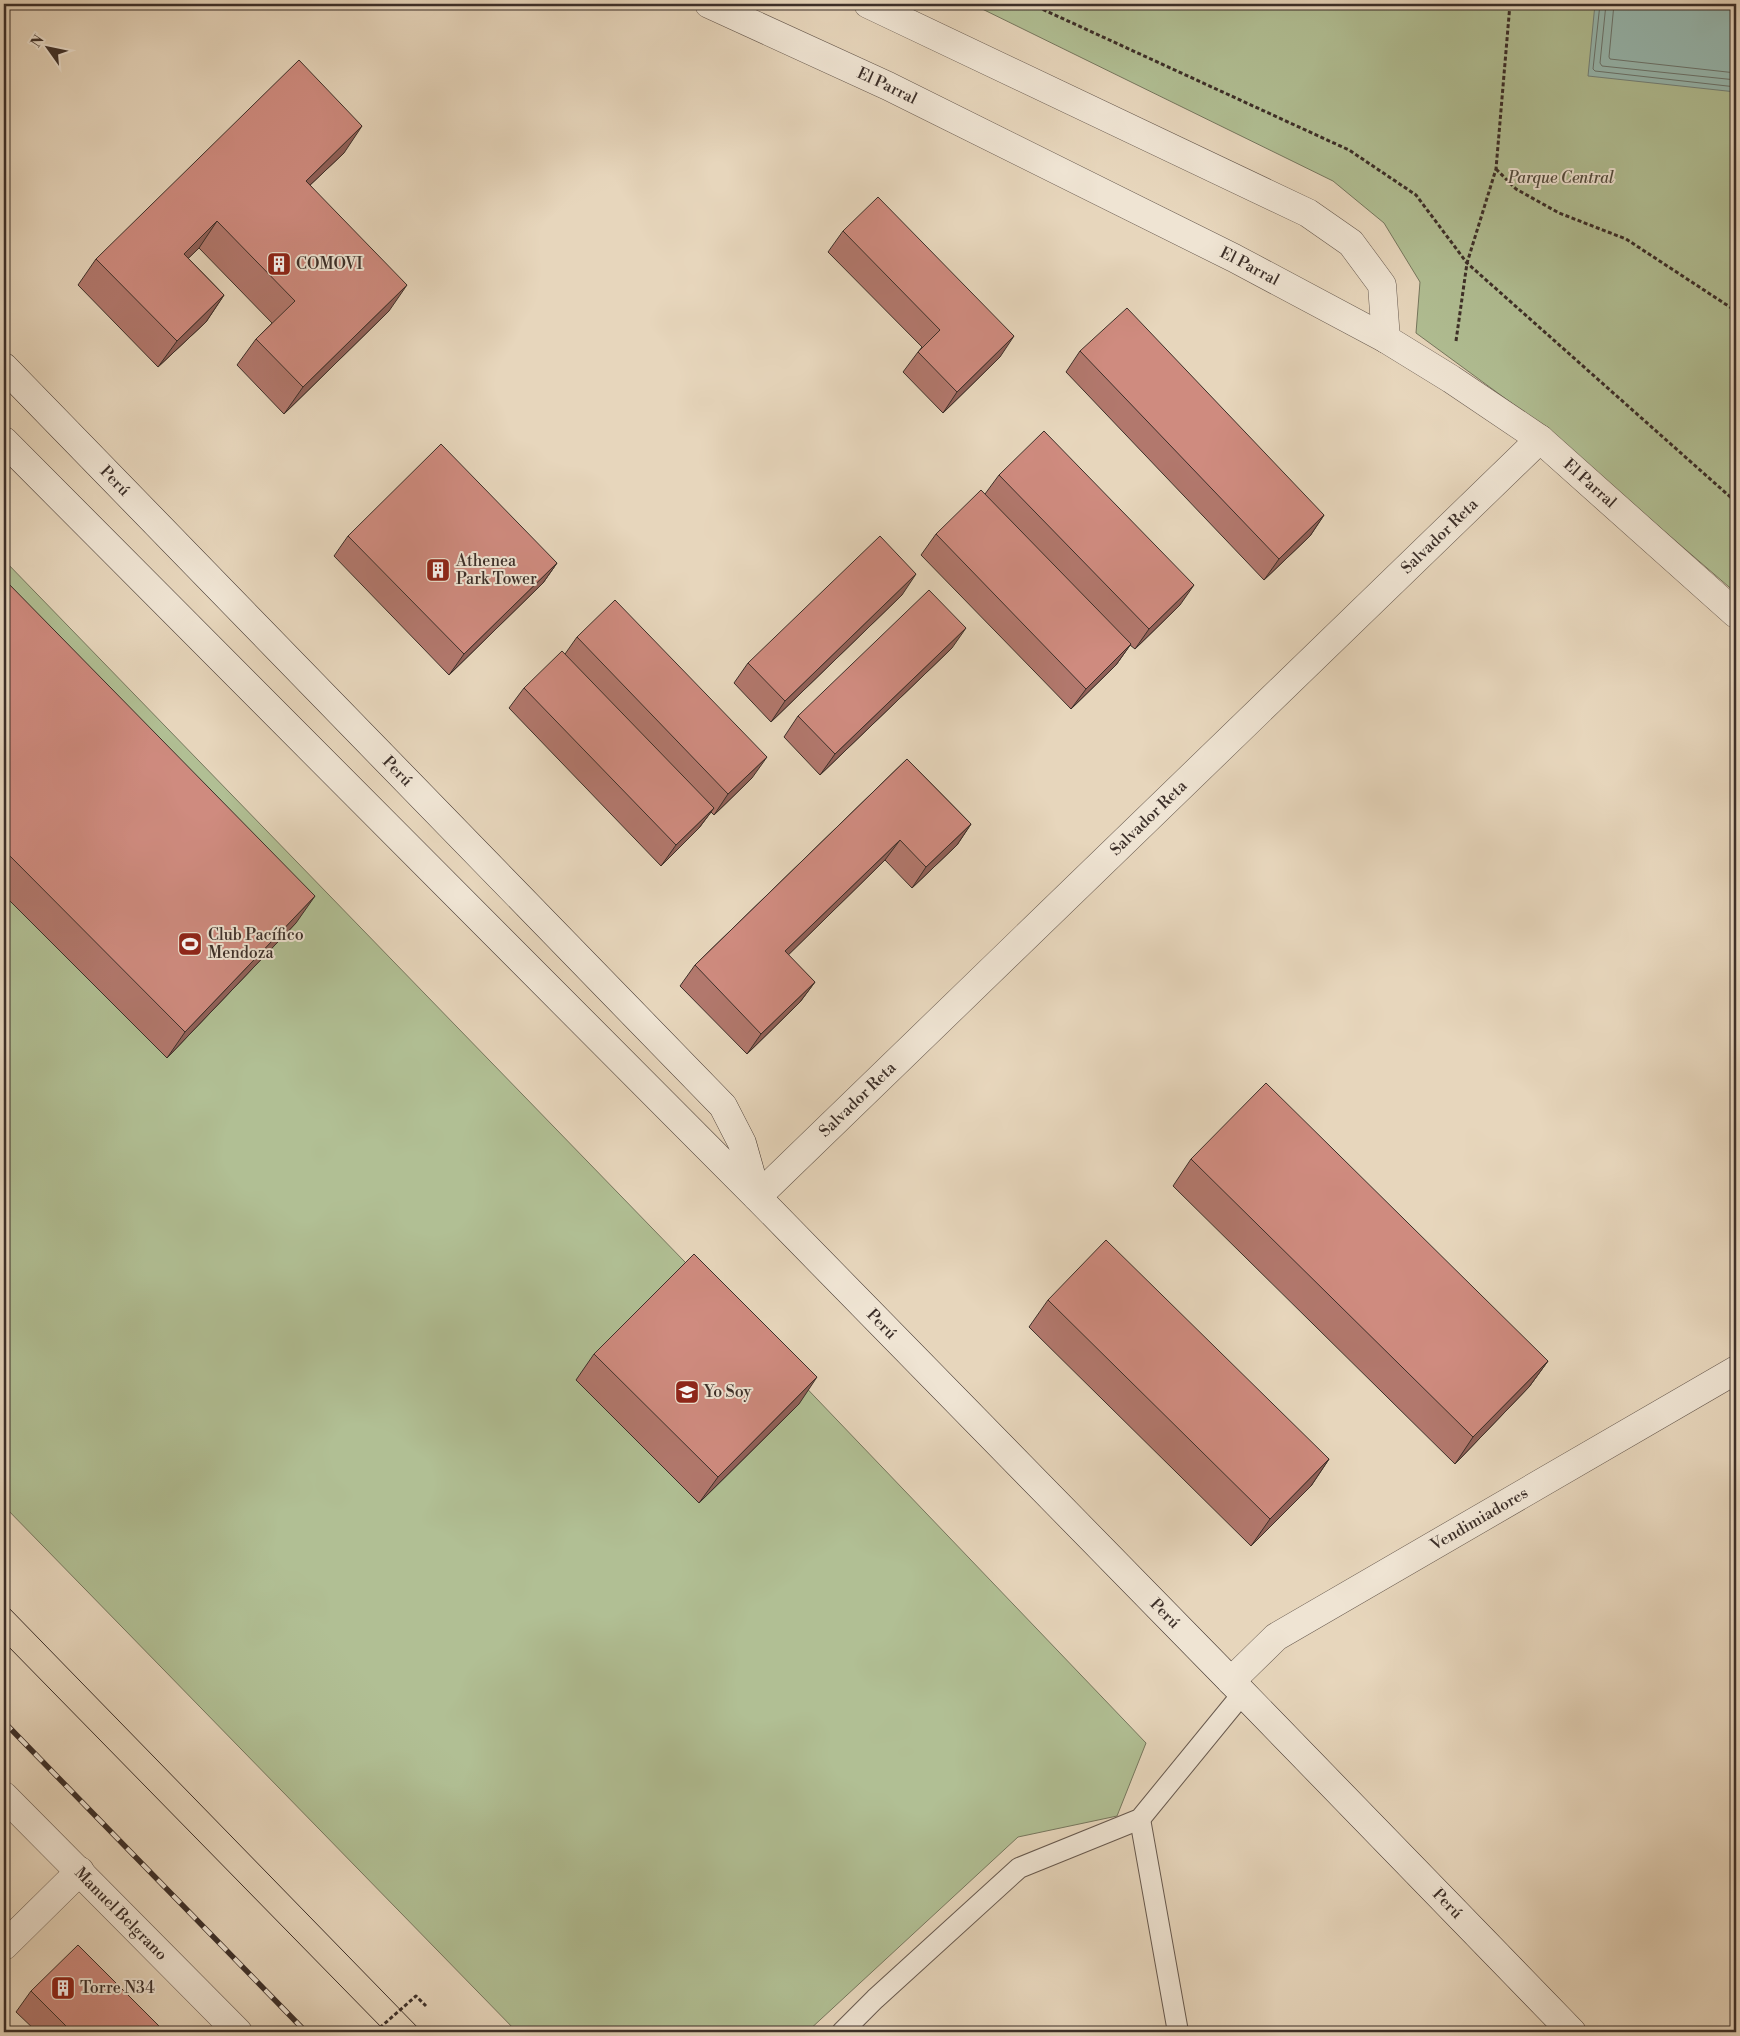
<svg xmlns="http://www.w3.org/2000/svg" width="1740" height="2036" viewBox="0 0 1740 2036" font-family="'Libre Bodoni',serif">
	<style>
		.green { fill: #b1bf94; stroke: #76775e }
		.water { fill: #97b9b1; stroke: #73827b }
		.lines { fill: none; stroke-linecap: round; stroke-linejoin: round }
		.shore { stroke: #6a746d; stroke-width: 1 }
		.lane-casing { stroke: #67594e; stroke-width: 22 }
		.street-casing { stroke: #67594e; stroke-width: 29 }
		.secondary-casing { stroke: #3c2f29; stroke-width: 29 }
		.path { stroke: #3c2f29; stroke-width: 3; stroke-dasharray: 4 2.5; stroke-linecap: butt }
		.lane { stroke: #efe4d3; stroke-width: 20 }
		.street { stroke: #efe4d3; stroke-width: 28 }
		.secondary { stroke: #efe4d3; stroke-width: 28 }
		.tram { stroke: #3c2f29; stroke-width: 1 }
		.rail-casing { stroke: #3c2f29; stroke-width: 5.5 }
		.rail { stroke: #efe4d3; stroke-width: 4; stroke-dasharray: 11; stroke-linecap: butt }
		.wall { fill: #b2786d; stroke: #3c2f29 }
		.shaded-wall { fill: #916159; stroke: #3c2f29 }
		.building { fill: #cf8b7f; stroke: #3c2f29 }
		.labels { text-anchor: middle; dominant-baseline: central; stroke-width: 4; stroke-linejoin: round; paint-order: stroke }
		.street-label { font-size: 16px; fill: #3c2f29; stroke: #efe4d3 }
		.park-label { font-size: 16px; font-style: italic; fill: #534c3e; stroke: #efe4d3 }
		.poi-label { font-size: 16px; fill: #3c2f29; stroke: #efe4d3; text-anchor: start }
	</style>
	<rect width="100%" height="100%" fill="#e7d6bc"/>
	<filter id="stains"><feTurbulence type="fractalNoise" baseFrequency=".004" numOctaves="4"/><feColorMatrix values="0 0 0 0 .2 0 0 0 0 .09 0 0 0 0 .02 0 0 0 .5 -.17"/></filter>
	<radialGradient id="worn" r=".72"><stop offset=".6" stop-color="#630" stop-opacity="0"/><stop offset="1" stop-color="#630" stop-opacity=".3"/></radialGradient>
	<g class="green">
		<polygon points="972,4 1736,4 1736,593 1540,424 1416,333 1420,282 1384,223 1333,181"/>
		<polygon points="4,560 749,1328 1146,1743 1117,1816 1018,1837 807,2032 517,2032 4,1506"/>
	</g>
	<polygon class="water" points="1595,4 1736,4 1736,92 1588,76"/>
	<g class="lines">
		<g class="shore">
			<polyline points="1600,4 1593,69 1595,71 1736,87"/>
			<polyline points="1606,4 1600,63 1602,66 1736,80"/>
			<polyline points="1614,4 1609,57 1610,59 1736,73"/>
		</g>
		<defs>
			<g id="lane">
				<polyline points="1140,1819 1178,2032"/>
				<polyline points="842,2032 875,1999 1019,1868 1140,1819 1243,1693"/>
			</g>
			<g id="street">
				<path id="s1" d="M709 4 888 86 1234 258 1386 339 1451 379 1540 439 1736 614"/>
				<polyline points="868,4 1308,213 1351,243 1382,285 1386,339"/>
				<path id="s2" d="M757 1197 1540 439"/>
				<path id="s3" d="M1231 1681 1276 1637 1736 1370"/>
				<path id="s4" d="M4 1796 238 2032"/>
				<polyline points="4,1946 80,1871"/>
			</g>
			<g id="secondary">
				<path id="s5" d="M4 367 723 1106 742 1143 757 1196"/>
				<path id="s6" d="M4 441 757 1197 1231 1681 1572 2032"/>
			</g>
		</defs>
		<use href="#lane" class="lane-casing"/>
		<use href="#street" class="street-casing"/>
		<use href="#secondary" class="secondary-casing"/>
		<g class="path">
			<polyline points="1031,4 1349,150 1416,195 1467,263 1736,502"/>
			<polyline points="1496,169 1516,189 1559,213 1626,239 1736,311"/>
			<polyline points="1456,341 1467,263 1496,169 1510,4"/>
			<polyline points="375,2032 416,1996 426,2006"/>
		</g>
		<use href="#lane" class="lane"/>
		<use href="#street" class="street"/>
		<use href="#secondary" class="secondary"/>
		<g class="tram">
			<polyline points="4,1603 422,2032"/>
			<polyline points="4,1642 386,2032"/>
		</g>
		<defs>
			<polyline id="rail" points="4,1722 306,2032"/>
		</defs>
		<use href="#rail" class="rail-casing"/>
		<use href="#rail" class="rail"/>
	</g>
	<g class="wall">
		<polygon points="344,153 310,185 389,311 284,414 237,365 256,339 272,323 199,248 188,258 224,295 206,322 158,367 78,285 96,259"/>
		<polygon points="843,231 1000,357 943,413 903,372 918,352 922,347 828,252"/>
		<polygon points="1080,351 1324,515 1310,536 1264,580 1066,372"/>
		<polygon points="999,475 1180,605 1135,649 1130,645 1116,665 1071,709 921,555 936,534 985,494"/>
		<polygon points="348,536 557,563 543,583 449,675 334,556"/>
		<polygon points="4,579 296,923 167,1058 4,895"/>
		<polygon points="902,595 771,722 734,683 748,663"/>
		<polygon points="577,637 752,778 714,815 711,812 699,828 661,866 509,708 524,688 565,654"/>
		<polygon points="952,648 820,775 784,737 798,716"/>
		<polygon points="907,759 971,824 957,845 912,888 885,860 788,955 815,982 800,1002 747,1054 680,986 695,965"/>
		<polygon points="1191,1159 1548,1361 1529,1387 1455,1464 1173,1186"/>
		<polygon points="1048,1300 1329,1459 1311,1486 1251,1546 1029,1327"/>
		<polygon points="594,1354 799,1404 699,1503 576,1380"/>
		<polygon points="31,1991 165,2032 37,2032 16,2012"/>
	</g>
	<g class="shaded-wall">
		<polygon points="362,126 344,153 287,207 306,181"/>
		<polygon points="217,221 199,248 165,281 184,254"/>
		<polygon points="407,285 389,311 284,414 303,387"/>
		<polygon points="224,295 206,322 158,367 177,341"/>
		<polygon points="1014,336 1000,357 943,413 957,392"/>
		<polygon points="1324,515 1310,536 1264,580 1279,559"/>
		<polygon points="557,563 543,583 449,675 464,654"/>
		<polygon points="916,574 902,595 771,722 785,701"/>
		<polygon points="1194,585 1180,605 1135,649 1149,629"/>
		<polygon points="966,628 952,648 820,775 835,754"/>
		<polygon points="1131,644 1116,665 1071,709 1086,689"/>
		<polygon points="767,757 752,778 714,815 728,794"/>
		<polygon points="714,808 699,828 661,866 676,845"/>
		<polygon points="971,824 957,845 912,888 926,867"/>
		<polygon points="900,840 885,860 771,972 785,951"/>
		<polygon points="315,896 296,923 167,1058 185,1032"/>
		<polygon points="815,982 800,1002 747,1054 761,1034"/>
		<polygon points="1548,1361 1529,1387 1455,1464 1473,1437"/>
		<polygon points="817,1377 799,1404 699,1503 718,1477"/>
		<polygon points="1329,1459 1311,1486 1251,1546 1270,1519"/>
	</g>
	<g class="building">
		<polygon points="299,60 362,126 306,181 407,285 303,387 256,339 295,301 217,221 184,254 224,295 177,341 96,259"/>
		<polygon points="878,197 1014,336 957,392 918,352 940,330 843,231"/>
		<polygon points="1127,308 1324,515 1279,559 1080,351"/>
		<polygon points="1044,431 1194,585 1149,629 999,475"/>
		<polygon points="441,444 557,563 464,654 348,536"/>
		<polygon points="981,490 1131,644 1086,689 936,534"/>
		<polygon points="880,536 916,574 785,701 748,663"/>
		<polygon points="4,579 315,896 185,1032 4,850"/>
		<polygon points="929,590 966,628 835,754 798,716"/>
		<polygon points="615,600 767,757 728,794 577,637"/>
		<polygon points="562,651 714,808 676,845 524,688"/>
		<polygon points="907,759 971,824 926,867 900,840 785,951 815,982 761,1034 695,965"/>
		<polygon points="1266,1083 1548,1361 1473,1437 1191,1159"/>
		<polygon points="1106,1240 1329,1459 1270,1519 1048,1300"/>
		<polygon points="694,1254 817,1377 718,1477 594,1354"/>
		<polygon points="78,1945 165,2032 72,2032 31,1991"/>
	</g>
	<defs>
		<symbol id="building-square" viewBox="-11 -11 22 22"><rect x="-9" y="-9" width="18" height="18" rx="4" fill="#8f2418" stroke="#efe4d3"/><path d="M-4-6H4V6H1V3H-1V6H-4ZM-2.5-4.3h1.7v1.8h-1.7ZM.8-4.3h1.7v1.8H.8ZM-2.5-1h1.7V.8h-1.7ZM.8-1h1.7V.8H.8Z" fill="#fff"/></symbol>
		<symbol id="stadium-square" viewBox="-11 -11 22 22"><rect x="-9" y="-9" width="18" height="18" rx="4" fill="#8f2418" stroke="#efe4d3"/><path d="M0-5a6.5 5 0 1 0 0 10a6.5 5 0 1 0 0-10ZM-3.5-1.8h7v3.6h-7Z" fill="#fff"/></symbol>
		<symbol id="school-square" viewBox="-11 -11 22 22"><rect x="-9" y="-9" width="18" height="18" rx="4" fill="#8f2418" stroke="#efe4d3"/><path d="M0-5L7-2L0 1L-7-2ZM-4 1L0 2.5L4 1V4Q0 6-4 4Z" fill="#fff"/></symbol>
	</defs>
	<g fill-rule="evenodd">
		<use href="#building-square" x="265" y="250" width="28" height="28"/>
		<use href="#building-square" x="424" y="556" width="28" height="28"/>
		<use href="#stadium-square" x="176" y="930" width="28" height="28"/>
		<use href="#school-square" x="673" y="1378" width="28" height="28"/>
		<use href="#building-square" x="49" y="1974" width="28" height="28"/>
	</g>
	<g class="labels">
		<g class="street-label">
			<text stroke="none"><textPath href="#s1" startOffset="196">El Parral</textPath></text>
			<text stroke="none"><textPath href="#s1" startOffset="601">El Parral</textPath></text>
			<text stroke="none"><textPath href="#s5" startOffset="159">Perú</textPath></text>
			<text stroke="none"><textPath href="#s1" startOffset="1006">El Parral</textPath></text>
			<text stroke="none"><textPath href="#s2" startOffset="950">Salvador Reta</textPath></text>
			<text stroke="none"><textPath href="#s5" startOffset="564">Perú</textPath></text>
			<text stroke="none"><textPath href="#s2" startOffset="545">Salvador Reta</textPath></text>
			<text stroke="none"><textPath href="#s2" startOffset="140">Salvador Reta</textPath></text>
			<text stroke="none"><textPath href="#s6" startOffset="1245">Perú</textPath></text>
			<text stroke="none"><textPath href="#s3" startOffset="298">Vendimiadores</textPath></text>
			<text stroke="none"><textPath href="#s6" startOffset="1650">Perú</textPath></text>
			<text stroke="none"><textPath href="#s6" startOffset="2055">Perú</textPath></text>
			<text stroke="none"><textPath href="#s4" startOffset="166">Manuel Belgrano</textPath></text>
		</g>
		<g class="park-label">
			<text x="1561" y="178">Parque Central</text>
		</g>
		<g class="poi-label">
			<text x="296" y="264">COMOVI</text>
			<text x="456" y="561">Athenea<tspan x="456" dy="18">Park Tower</tspan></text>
			<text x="208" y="935">Club Pacífico<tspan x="208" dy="18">Mendoza</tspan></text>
			<text x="704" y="1392">Yo Soy</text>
			<text x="80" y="1988">Torre N34</text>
		</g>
	</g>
	<rect width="1740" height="2036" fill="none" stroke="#e7d6bc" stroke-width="20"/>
	<rect x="5" y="5" width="1730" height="2026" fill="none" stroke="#3c2f29" stroke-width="2.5"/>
	<rect x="10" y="10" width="1720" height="2016" fill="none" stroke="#3c2f29"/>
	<g transform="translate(48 48) rotate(303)" stroke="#efe4d3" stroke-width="4" paint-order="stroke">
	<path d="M0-4L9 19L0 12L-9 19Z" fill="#3c2f29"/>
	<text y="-8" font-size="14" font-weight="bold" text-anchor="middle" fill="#3c2f29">N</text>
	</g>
	<rect width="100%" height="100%" filter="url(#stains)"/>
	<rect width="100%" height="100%" fill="url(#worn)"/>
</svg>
